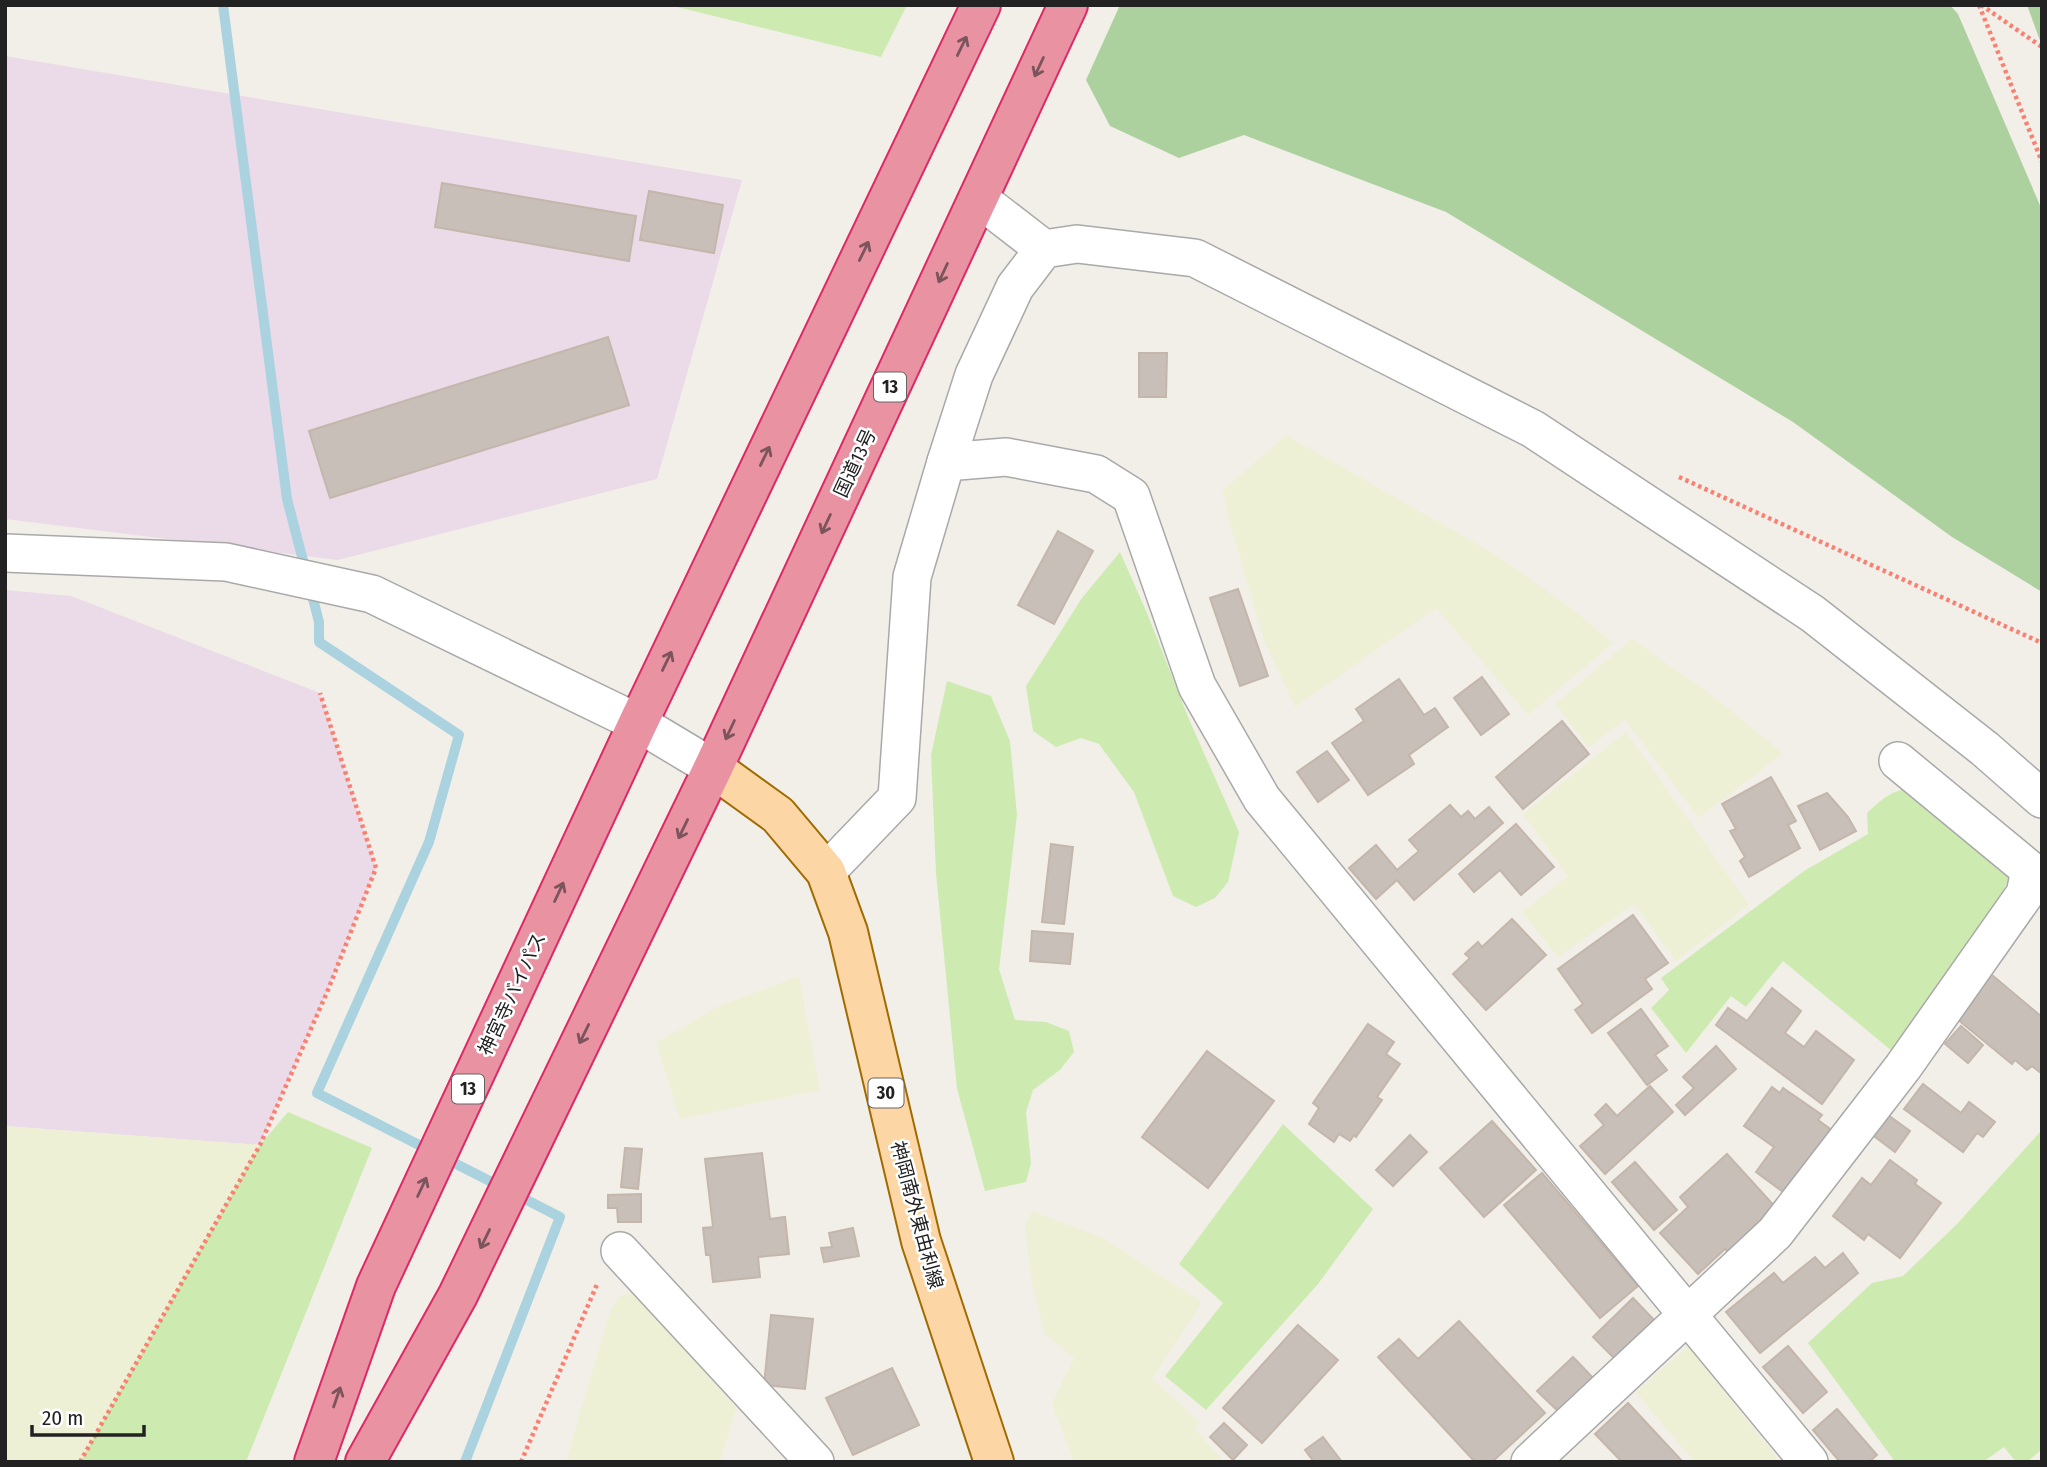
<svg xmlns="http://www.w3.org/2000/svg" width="2047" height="1467" viewBox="0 0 2047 1467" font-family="'Fira Sans Condensed','Noto Sans JP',sans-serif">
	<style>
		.industrial { fill: #ebdbe8 }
		.farmland { fill: #eef0d5 }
		.grass { fill: #cdebb0 }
		.forest { fill: #add19e }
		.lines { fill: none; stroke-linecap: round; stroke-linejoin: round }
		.stream { stroke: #aad3df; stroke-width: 10 }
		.building { fill: #c7bfb8; stroke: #c4b6ab; stroke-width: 2 }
		.minor-casing { stroke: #a9a9a9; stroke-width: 40 }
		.major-casing { stroke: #a06b00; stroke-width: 42 }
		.highway-casing { stroke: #dc2a67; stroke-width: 42 }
		.path { stroke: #fa8072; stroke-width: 4.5; stroke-dasharray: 3.5 3.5; stroke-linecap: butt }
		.minor { stroke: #fff; stroke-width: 37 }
		.major { stroke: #fcd6a4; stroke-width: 38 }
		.highway { stroke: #e892a2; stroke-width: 38 }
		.oneway { stroke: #7b545c }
		.labels { text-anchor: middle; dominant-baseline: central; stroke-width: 5; stroke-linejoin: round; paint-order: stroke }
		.shield { fill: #fff; stroke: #646464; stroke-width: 2 }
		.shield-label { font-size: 18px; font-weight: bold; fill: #222 }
		.street-label { font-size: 19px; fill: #222; stroke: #fff }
	</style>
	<rect width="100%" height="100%" fill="#f2efe9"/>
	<g class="industrial">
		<polygon points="5,56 742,180 657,479 338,560 5,519"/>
		<polygon points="5,590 71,596 320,693 376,868 328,990 260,1145 5,1126"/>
	</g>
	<g class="farmland">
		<polygon points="1286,435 1493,553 1571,608 1613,643 1528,715 1436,608 1295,707 1264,640 1228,517 1223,490"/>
		<polygon points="1632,639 1709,693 1783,753 1699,818 1625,720 1589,747 1555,704"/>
		<polygon points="1626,732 1749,905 1676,961 1634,904 1558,957 1522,912 1568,876 1523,814"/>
		<polygon points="799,976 820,1090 680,1119 656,1043 717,1007"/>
		<polygon points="5,1126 260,1145 86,1462 5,1462"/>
		<polygon points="1032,1211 1103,1238 1202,1302 1152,1379 1200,1422 1195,1430 1225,1462 1074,1462 1052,1403 1074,1358 1045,1335 1032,1283 1025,1227"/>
		<polygon points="634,1292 736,1408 720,1462 566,1462 609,1315 618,1297"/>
		<polygon points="1688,1346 1780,1462 1694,1462 1636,1392"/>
	</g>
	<g class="grass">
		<polygon points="669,5 907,5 881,57"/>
		<polygon points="1120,552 1147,613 1188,717 1239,832 1228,882 1215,898 1196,907 1173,896 1134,792 1099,744 1081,738 1056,747 1033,731 1026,686 1082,598"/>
		<polygon points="947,681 991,696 1010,741 1017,815 999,969 1015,1020 1046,1022 1069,1031 1074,1052 1060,1070 1033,1090 1026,1112 1031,1163 1026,1182 985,1191 957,1089 936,873 931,755"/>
		<path d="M1913 788 2005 865 2008 879 1997 909 1892 1051 1783 961 1746 1007 1731 996 1686 1053 1651 1008 1669 990 1661 978 1804 871 1868 834 1867 813C1882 799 1891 790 1913 788Z"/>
		<polygon points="288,1112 372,1148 246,1462 80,1462 260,1145"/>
		<polygon points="1283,1124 1373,1209 1318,1284 1206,1410 1165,1376 1223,1303 1179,1264"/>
		<polygon points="2040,1132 2042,1449 2027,1462 2016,1462 2004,1447 1983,1462 1890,1462 1893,1459 1808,1343 1872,1283 1903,1276 1957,1224"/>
	</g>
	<g class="forest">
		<polygon points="1120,5 1950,5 1958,14 2042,210 2042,592 1952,537 1793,422 1446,212 1244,135 1179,158 1110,126 1086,80"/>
		<polygon points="2027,5 2042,5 2042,46"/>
	</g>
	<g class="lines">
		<g class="stream">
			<polyline points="223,5 287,499 306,572"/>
			<polyline points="310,587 319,622 319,642 459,735 429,842 317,1093 560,1217 465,1462"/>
		</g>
	</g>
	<g class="building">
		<polygon points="442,183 636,216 629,261 435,227"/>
		<polygon points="649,191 723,205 714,253 640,240"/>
		<polygon points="608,337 629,405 330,498 309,431"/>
		<polygon points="1139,353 1167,353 1166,397 1139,397"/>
		<polygon points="1058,531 1093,551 1054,624 1018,605"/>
		<polygon points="1238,589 1268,676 1240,686 1210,598"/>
		<polygon points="1482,677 1509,714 1481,735 1454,698"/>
		<polygon points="1399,679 1424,715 1435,708 1448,727 1409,755 1414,764 1368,795 1332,743 1364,721 1356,709"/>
		<polygon points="1562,721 1589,754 1523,809 1496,777"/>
		<polygon points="1327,751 1349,780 1318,802 1297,772"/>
		<polygon points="1771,777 1796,821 1788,825 1800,848 1749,877 1740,861 1745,857 1730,831 1736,829 1722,804"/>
		<polygon points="1827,793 1848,817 1856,831 1820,850 1798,806"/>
		<polygon points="1450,805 1461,817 1468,811 1475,819 1489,807 1503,823 1414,900 1397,880 1376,899 1349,868 1376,845 1397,870 1419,851 1409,840"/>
		<polygon points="1516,824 1554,867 1521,895 1500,870 1474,892 1459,874"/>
		<polygon points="1051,844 1073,847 1064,924 1042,922"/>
		<polygon points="1633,915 1668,963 1645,979 1652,989 1592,1033 1575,1010 1583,1004 1558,969"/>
		<polygon points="1512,919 1546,955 1486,1010 1453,974 1470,958 1465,954 1478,942 1482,947"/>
		<polygon points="1032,931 1073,934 1070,964 1030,961"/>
		<polygon points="1986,970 2042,1017 2042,1074 2032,1066 2027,1070 2015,1060 2012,1064 1951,1014"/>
		<polygon points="1772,988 1801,1011 1785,1033 1804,1047 1816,1031 1854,1060 1822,1104 1716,1025 1728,1008 1747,1021"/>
		<polygon points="1641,1009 1668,1046 1655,1055 1667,1070 1647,1085 1608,1033"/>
		<polygon points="1368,1024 1394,1042 1386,1054 1400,1064 1377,1097 1382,1100 1356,1137 1354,1135 1350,1141 1339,1134 1334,1142 1309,1124 1319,1108 1313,1103"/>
		<polygon points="1961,1026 1983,1045 1968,1063 1945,1044"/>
		<polygon points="1716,1046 1736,1069 1685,1115 1676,1105 1694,1088 1683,1077"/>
		<polygon points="1207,1051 1274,1101 1208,1188 1142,1137"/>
		<polygon points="1923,1084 1961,1113 1969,1102 1995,1122 1983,1137 1977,1133 1963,1152 1904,1109"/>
		<polygon points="1650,1086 1673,1112 1605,1174 1580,1146 1604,1125 1595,1115 1606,1104 1617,1116"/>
		<polygon points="1772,1087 1780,1093 1783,1088 1822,1115 1818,1120 1836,1133 1790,1197 1756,1172 1774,1147 1744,1126"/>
		<polygon points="1881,1110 1910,1131 1895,1152 1866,1130"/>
		<polygon points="1492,1121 1536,1170 1484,1217 1440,1168"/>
		<polygon points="1410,1135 1427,1152 1393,1186 1376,1170"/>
		<polygon points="625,1148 642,1149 638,1189 621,1187"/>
		<polygon points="762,1153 770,1219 785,1217 789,1254 758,1257 760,1277 713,1282 710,1255 706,1255 703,1228 713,1227 705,1159"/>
		<polygon points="1727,1154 1778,1210 1730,1254 1725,1249 1698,1274 1660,1233 1688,1207 1680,1197"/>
		<polygon points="1890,1160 1917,1180 1915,1184 1941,1203 1900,1258 1868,1234 1864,1240 1833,1216 1862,1178 1871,1185"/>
		<polygon points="1635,1162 1677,1210 1654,1230 1612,1182"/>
		<polygon points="1542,1173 1638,1286 1600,1318 1504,1205"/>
		<polygon points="641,1194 641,1222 618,1222 617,1208 608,1208 608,1195"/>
		<polygon points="853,1228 859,1256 824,1262 821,1248 832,1247 829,1233"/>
		<polygon points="1843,1253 1858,1273 1760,1353 1726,1312 1774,1273 1783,1283 1815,1257 1825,1268"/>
		<polygon points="1633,1298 1657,1323 1618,1362 1593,1337"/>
		<polygon points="771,1315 813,1319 805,1389 764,1385"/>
		<polygon points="1459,1321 1545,1413 1492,1462 1475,1462 1378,1357 1399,1339 1418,1359"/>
		<polygon points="1298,1325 1338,1360 1262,1443 1223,1408"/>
		<polygon points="1788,1346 1827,1392 1803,1413 1763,1367"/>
		<polygon points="1573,1357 1596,1381 1561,1414 1537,1391"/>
		<polygon points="892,1368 919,1425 853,1455 826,1398"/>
		<polygon points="1628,1403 1683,1462 1622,1462 1595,1434"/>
		<polygon points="1837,1409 1877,1455 1869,1462 1840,1462 1813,1430"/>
		<polygon points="1224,1423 1247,1445 1233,1460 1210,1437"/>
		<polygon points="1323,1437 1342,1462 1314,1462 1305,1450"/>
	</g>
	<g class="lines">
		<defs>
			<g id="minor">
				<polyline points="978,198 1044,249"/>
				<polyline points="946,462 974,375 1015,287 1044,249 1077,244 1195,258 1533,429 1813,614 1985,749 2042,799"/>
				<polyline points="5,553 226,562 372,594 638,723 713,768"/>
				<polyline points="826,872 897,798 912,577 946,462 1006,457 1096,474 1131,496 1197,686 1262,799 1809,1462"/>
				<polyline points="620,1251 815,1462"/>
				<polyline points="1530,1462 1775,1233 1903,1067 2025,894 2030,870 1898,761"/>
			</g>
			<polyline id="major" points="713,768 778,815 826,872 848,932 921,1241 994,1462"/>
			<g id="highway">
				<polyline points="314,1462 376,1286 638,723 981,5"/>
				<polyline points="365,1462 458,1295 713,768 1068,5"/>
			</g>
		</defs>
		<use href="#minor" class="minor-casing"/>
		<use href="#major" class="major-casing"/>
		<use href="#highway" class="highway-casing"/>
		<g class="path">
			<polyline points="1979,5 2042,162"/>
			<polyline points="1981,5 2042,47"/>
			<polyline points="1679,477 2042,643"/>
			<polyline points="80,1462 260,1145 328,990 376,868 320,693"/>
			<polyline points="521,1462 598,1282"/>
		</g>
		<use href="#minor" class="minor"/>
		<use href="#major" class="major"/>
		<use href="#highway" class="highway"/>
	</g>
	<defs><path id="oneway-shaft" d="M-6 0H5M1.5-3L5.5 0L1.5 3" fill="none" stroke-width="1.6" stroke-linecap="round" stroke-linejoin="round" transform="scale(1.75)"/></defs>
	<g class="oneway">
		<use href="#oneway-shaft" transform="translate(962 46) rotate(-64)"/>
		<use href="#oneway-shaft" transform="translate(1039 67) rotate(115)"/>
		<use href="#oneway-shaft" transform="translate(864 251) rotate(-64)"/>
		<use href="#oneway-shaft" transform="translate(943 273) rotate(115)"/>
		<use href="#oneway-shaft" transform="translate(765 456) rotate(-64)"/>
		<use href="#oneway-shaft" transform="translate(826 524) rotate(115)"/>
		<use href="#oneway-shaft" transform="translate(667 661) rotate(-64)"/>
		<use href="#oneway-shaft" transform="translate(730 730) rotate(115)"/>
		<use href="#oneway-shaft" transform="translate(683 829) rotate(116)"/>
		<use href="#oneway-shaft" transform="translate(559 892) rotate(-65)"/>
		<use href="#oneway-shaft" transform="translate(584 1034) rotate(116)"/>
		<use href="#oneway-shaft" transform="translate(422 1187) rotate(-65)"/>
		<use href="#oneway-shaft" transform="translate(485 1239) rotate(116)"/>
		<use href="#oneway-shaft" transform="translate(337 1397) rotate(-71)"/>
	</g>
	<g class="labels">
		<g class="shield">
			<rect x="874" y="372.5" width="32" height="29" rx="5"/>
			<rect x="452" y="1074.5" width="32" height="29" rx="5"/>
			<rect x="868.5" y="1078.5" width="35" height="29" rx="5"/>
		</g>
		<g class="shield-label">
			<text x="890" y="387">13</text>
			<text x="468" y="1089">13</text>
			<text x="886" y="1093">30</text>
		</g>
		<g class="street-label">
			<text transform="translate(855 463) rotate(-65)">国道13号</text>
			<text transform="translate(512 994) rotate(-65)">神宮寺バイパス</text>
			<text transform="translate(917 1215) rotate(75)">神岡南外東由利線</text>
		</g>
	</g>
	<rect width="2047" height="1467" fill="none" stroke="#222222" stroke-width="14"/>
	<path d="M32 1425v10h112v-10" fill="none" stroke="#222222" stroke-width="3.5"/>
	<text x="42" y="1425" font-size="21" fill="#222222" stroke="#ffffff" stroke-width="5" paint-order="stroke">20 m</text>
</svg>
